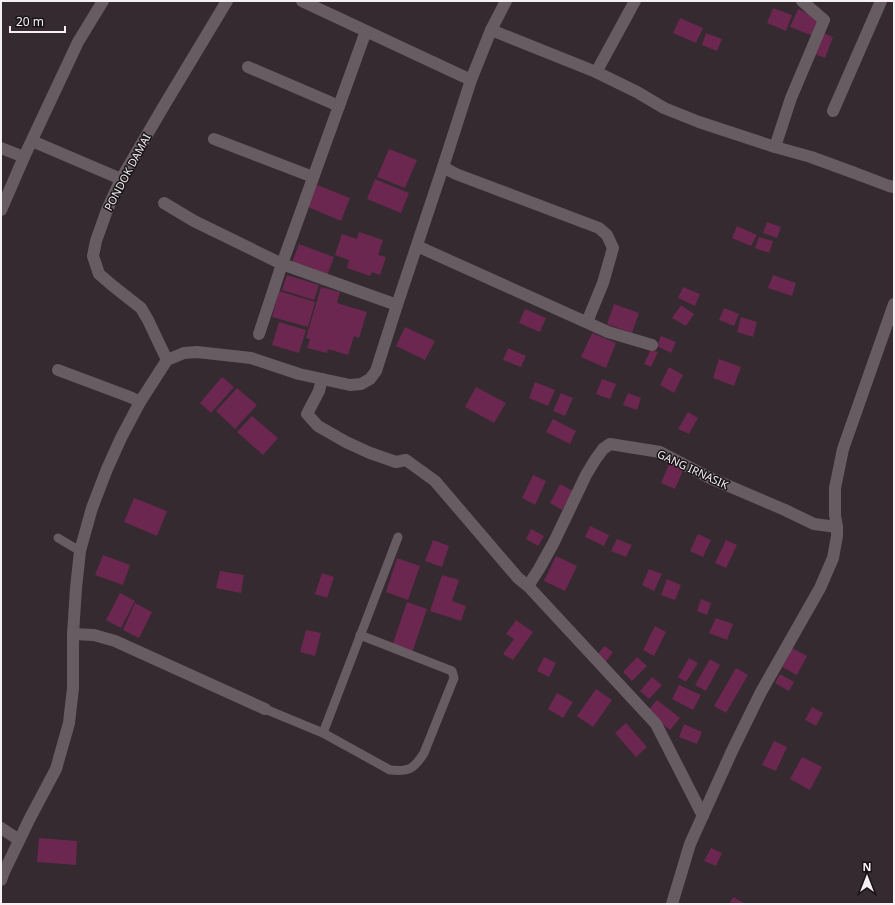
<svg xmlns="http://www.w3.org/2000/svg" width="895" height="905" viewBox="0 0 895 905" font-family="'Noto Sans',sans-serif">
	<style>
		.building { fill: #6b2750 }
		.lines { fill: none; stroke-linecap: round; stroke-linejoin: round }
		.lane { stroke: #675c61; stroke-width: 9 }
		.street { stroke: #675c61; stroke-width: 12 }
		.labels { text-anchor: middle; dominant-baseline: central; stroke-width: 3; stroke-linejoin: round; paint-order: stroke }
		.street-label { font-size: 11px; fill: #f6eff3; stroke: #181416 }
	</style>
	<rect width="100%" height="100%" fill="#342a2f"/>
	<g class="building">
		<polygon points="773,8 792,15 786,31 767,23"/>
		<polygon points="798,9 823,20 816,37 790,27"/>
		<polygon points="680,18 703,28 696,43 673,33"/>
		<polygon points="819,31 833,37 825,58 810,52"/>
		<polygon points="706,33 722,39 717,51 702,45"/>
		<polygon points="389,149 417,160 405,188 377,177"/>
		<polygon points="375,179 409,193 401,213 367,199"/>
		<polygon points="317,185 350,198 341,221 308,207"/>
		<polygon points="767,222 781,227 777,238 763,233"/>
		<polygon points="737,226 757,235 751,246 732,238"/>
		<polygon points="359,232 383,240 378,255 386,257 380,275 372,272 370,276 347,268 349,260 335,255 342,234 357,239"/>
		<polygon points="759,237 773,241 769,253 755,248"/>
		<polygon points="299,244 334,257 327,276 292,262"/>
		<polygon points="287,275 319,285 314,300 282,290"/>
		<polygon points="773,275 796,283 792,296 768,288"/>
		<polygon points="321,287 340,292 337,303 367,312 359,338 354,336 348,355 328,349 327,353 307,348 310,339 306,338"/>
		<polygon points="683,287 700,294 695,306 678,298"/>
		<polygon points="279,291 315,302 308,327 272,317"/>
		<polygon points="614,304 639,313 632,333 607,324"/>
		<polygon points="681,305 694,314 686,326 672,318"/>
		<polygon points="724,308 739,314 734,326 719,320"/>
		<polygon points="525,309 546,318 540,332 519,323"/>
		<polygon points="741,317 757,322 753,337 737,332"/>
		<polygon points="279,322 306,330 299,353 272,345"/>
		<polygon points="405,327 435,341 425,360 396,346"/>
		<polygon points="592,333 616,343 606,368 581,357"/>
		<polygon points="661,336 676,342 671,353 657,346"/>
		<polygon points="508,348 526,356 521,367 503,360"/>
		<polygon points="651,349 658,352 651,367 644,364"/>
		<polygon points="719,359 741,367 734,386 713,378"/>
		<polygon points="669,367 683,375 674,393 660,385"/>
		<polygon points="222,377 234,387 211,413 200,403"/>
		<polygon points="602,379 616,384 610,399 596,394"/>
		<polygon points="535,382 555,390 548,406 529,398"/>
		<polygon points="476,387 506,403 494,423 465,407"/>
		<polygon points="237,388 257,405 235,429 216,411"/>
		<polygon points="561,393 573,398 565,416 553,411"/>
		<polygon points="628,393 641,398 637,410 623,405"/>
		<polygon points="688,412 698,418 689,434 678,429"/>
		<polygon points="252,416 278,438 263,455 237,432"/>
		<polygon points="553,419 576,431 570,444 546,432"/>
		<polygon points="670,462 684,468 675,489 661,483"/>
		<polygon points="533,475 546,481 535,505 522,498"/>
		<polygon points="560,484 573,491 562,510 550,503"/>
		<polygon points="134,498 167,511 157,536 124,522"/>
		<polygon points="590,526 609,535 604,546 585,537"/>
		<polygon points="531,529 544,536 538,546 526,539"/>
		<polygon points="698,534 711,540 703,557 690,551"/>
		<polygon points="617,539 632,545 626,557 611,551"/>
		<polygon points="433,540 449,546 442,567 425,561"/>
		<polygon points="726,540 737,545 726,568 715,563"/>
		<polygon points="103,555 130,565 123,585 95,575"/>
		<polygon points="556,556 577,566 565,591 544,581"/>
		<polygon points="397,558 420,566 408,600 386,592"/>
		<polygon points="649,569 662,574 654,591 642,585"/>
		<polygon points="220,571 244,575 241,593 216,588"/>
		<polygon points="322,573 334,577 327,598 315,594"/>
		<polygon points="442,575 459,580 452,601 466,606 461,621 430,611"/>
		<polygon points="667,579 681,585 675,600 661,595"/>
		<polygon points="120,593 135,601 121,628 106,620"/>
		<polygon points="701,599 711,603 707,615 697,611"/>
		<polygon points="407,602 427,609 412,653 392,646"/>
		<polygon points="135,603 152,612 139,638 123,630"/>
		<polygon points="716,618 733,624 727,640 709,633"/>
		<polygon points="516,620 533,632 513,660 503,654 514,639 506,634"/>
		<polygon points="655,626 666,632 654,656 643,650"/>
		<polygon points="306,630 321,633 315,656 300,652"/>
		<polygon points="604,646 613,652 605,663 596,657"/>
		<polygon points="792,648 807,656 797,675 782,667"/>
		<polygon points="544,657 556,663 549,677 537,671"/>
		<polygon points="637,657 647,666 632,681 623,672"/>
		<polygon points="689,658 698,663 686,682 678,677"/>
		<polygon points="710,659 720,665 706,691 695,685"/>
		<polygon points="736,668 748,675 726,713 714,706"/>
		<polygon points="780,674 794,682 789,691 775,683"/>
		<polygon points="652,677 662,685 649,699 640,691"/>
		<polygon points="679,685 701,695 693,710 672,699"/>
		<polygon points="596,689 612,700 593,727 577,716"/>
		<polygon points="557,693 573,702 563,718 548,709"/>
		<polygon points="657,700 680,718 670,730 647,712"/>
		<polygon points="812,707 823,713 816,726 805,720"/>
		<polygon points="626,723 647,747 636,757 615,733"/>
		<polygon points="684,724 702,732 697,744 679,737"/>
		<polygon points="774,741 787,747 776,771 762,765"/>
		<polygon points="802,757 822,767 810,790 790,779"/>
		<polygon points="39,838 77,841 76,865 37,862"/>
		<polygon points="711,848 722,853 716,866 704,861"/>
		<polygon points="733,897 746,904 729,904"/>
	</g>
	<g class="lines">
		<g class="lane">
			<polyline points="58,538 80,551"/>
			<path d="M265 709 323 733 390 770C409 772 414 769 424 753L454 678 452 671 360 635"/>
			<polyline points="323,733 398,537"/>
		</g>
		<g class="street">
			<polyline points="302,1 366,31 471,80"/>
			<polyline points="491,30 596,72 637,92 664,108 699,122 775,147 811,157 852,172 889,186 894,187"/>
			<polyline points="248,67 339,106"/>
			<polyline points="599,67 635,1"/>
			<polyline points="833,111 881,1"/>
			<polyline points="214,139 313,177"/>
			<polyline points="32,141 121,179"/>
			<polyline points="775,147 791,98 824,20 802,1"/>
			<polyline points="1,148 24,157"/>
			<polyline points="443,167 456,174 599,228 607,235 613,248 603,283 587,322"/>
			<polyline points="164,203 194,221 282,264 397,305"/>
			<polyline points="1,210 24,157 78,42 103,1"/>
			<polyline points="417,246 608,332 652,345"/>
			<polyline points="259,334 282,264 366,31"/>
			<polyline points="167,360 148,320 141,308 113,286 99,274 93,256 96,241 107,210 121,179 165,104 227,1"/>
			<polyline points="58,370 130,397 140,402"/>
			<polyline points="322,379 319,391 307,414 318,426 346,442 370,453 396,462 406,460 435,481 518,578 528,586 656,724 703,816"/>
			<polyline points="528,586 539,569 554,542 586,475 595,460 603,449 610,444 660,452 710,478 785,510 814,524 837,527"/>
			<polyline points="73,634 94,635 115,641 265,709"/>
			<polyline points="1,828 19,840"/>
			<polyline points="1,880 3,874 30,818 56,769 69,723 73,688 73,634 76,588 80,551 92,508 107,469 121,438 140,402 167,360 184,353 197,352 251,358 299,374 350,385 361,384 370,379 376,371 397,305 443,167 471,80 491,30 506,1"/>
			<polyline points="672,904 690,844 732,751 761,692 820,588 833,558 837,536 837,527 835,515 835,488 843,449 894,304"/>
		</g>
	</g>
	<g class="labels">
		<g class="street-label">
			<text transform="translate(127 172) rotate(-62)">PONDOK DAMAI</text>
			<text transform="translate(693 469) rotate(25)">GANG IRNASIK</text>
		</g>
	</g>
	<rect width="895" height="905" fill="none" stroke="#f6eff3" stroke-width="4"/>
	<g transform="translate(867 877)" stroke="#181416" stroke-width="3" paint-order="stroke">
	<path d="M0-3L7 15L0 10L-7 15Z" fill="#f6eff3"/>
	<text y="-6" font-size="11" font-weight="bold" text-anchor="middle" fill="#f6eff3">N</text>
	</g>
	<path d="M10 26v6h55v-6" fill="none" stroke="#f6eff3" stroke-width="2"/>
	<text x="16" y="26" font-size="12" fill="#f6eff3" stroke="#181416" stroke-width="3" paint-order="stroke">20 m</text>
</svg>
